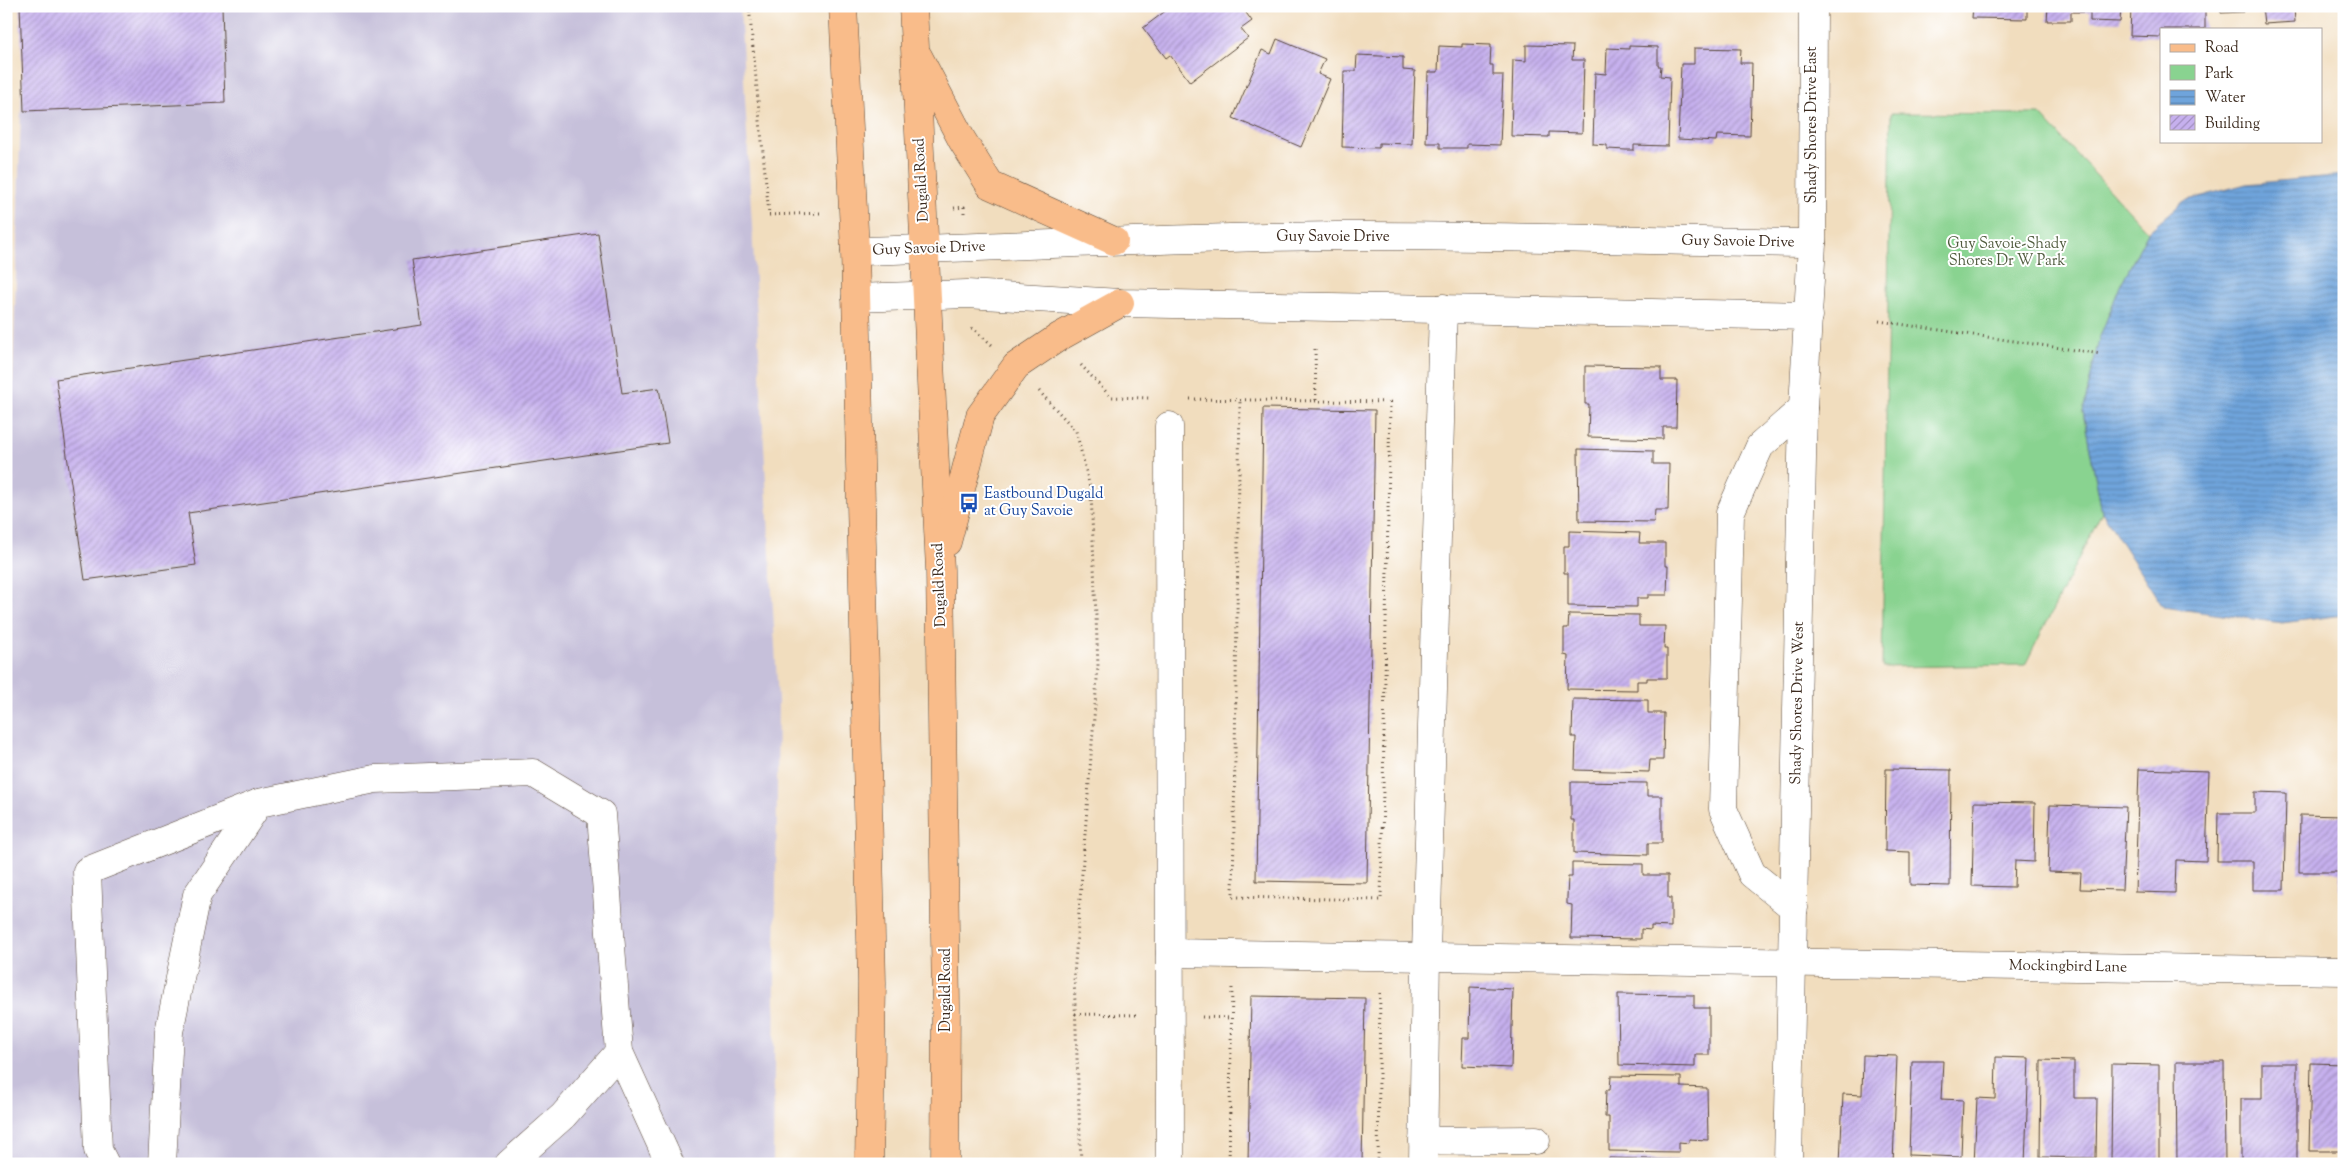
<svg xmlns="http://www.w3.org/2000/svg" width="2350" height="1170" viewBox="0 0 2350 1170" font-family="'Sorts Mill Goudy',serif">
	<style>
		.industrial { fill: #c6c0da }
		.park { fill: #89d390; stroke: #627e57 }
		.water { fill: url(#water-rules); stroke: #55677d }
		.building { fill: url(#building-hatch) }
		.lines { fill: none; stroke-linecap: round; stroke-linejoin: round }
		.minor-casing { stroke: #564536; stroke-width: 29 }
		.major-casing { stroke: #564536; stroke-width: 29 }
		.path { stroke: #564536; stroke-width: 3; stroke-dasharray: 1 4; stroke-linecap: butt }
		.minor { stroke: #fff; stroke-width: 28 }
		.major { stroke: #f9bc8a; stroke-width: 28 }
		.labels { text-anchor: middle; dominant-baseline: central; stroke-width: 4; stroke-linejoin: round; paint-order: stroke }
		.street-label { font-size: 15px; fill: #3b2a1e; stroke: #fff }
		.park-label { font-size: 15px; fill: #525d40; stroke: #fff }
		.transit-label { font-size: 15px; fill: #164399; stroke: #fff; text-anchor: start }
	</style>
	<defs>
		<pattern id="water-rules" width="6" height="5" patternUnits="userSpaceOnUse" patternTransform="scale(1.25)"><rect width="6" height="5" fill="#6fa4dc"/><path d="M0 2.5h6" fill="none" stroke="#5c86b2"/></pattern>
		<pattern id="building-hatch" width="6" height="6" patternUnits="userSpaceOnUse" patternTransform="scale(1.25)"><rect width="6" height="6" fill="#c6b0ee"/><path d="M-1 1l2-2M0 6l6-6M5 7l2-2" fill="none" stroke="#a28fc0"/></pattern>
	</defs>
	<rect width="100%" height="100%" fill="#fff"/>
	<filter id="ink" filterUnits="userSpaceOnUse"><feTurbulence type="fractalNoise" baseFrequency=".02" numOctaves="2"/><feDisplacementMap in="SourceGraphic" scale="10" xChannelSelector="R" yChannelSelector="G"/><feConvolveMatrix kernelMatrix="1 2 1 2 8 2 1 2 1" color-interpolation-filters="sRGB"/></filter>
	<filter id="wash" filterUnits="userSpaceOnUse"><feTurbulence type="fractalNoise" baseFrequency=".0096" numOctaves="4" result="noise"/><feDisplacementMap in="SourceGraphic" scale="20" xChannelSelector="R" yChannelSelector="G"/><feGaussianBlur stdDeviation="1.12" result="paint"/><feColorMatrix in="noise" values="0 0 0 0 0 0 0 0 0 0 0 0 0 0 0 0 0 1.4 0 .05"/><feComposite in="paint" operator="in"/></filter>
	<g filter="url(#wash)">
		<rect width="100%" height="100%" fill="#f1ddbe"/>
		<polygon class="industrial" points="24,6 740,6 778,701 773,1164 6,1164 6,433 12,411"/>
		<polygon class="park" points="1891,113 2040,114 2148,232 2120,286 2099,339 2083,412 2102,512 2025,665 1882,667"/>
		<polygon class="water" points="2344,175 2344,615 2282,623 2163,607 2102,512 2083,412 2099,339 2120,286 2148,232 2184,201 2246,184"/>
		<g id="blocks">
			<g class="building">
				<polygon points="20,6 222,6 225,103 24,111"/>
				<polygon points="1172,6 1241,6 1252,21 1241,29 1248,38 1190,82 1170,55 1166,58 1143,28"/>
				<polygon points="1973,6 2027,6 2027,19 1972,18"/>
				<polygon points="2048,6 2121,6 2120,22 2090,21 2090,12 2071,12 2071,21 2047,21"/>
				<polygon points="2131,6 2205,6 2205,29 2161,29 2161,37 2130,36"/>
				<polygon points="2220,6 2244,6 2244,12 2221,13"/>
				<polygon points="2262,6 2294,6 2295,22 2264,24"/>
				<polygon points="1277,39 1325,59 1318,74 1330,79 1301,147 1233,118 1262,50 1271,54"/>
				<polygon points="1462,44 1491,45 1490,65 1493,65 1493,75 1503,75 1500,145 1467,144 1467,148 1440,148 1440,143 1426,143 1428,72 1438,72 1439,46 1462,47"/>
				<polygon points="1526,45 1573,46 1572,60 1584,60 1582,133 1549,132 1549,137 1511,136 1513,60 1526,61"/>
				<polygon points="1629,46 1658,47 1658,66 1661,66 1660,76 1670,77 1668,146 1634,145 1634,150 1626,150 1607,149 1607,145 1593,144 1595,73 1606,74 1607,48 1629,49"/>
				<polygon points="1694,48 1741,49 1740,63 1752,63 1750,136 1717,135 1716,141 1678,139 1681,64 1694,64"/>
				<polygon points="1357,55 1403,57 1403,70 1415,71 1412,144 1379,143 1379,148 1342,147 1344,71 1356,71"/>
				<polygon points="598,233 622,393 659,388 668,443 188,513 196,565 85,580 56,379 422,325 412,260"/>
				<polygon points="1585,366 1661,367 1661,380 1677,380 1676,427 1663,427 1663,439 1588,437 1589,404 1585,404"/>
				<polygon points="1263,408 1375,410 1367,883 1256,881"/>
				<polygon points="1578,449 1653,451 1653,464 1669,464 1668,510 1655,510 1654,522 1579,521"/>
				<polygon points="1569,531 1640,533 1639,543 1665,543 1665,566 1668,566 1667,595 1648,595 1648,598 1637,598 1637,607 1568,606 1568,573 1564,573 1564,546 1569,546"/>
				<polygon points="1569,614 1639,615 1639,626 1665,626 1664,649 1667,649 1667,678 1647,678 1647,681 1637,681 1637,690 1567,689 1568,656 1564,655 1564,628 1568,628"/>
				<polygon points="1573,699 1648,700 1648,713 1664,713 1663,760 1650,760 1649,772 1575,770 1576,737 1572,737"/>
				<polygon points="1886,769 1951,770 1950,886 1910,885 1910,852 1885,851"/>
				<polygon points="2139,769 2209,771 2206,861 2176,860 2175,893 2135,892"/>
				<polygon points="1571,782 1647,783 1647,796 1662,796 1662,843 1648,843 1648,855 1574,853 1574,820 1571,820"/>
				<polygon points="2255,792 2286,793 2284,890 2253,890 2253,861 2217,861 2218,813 2255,813"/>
				<polygon points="1974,802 2035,803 2034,862 2015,861 2014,887 1972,886"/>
				<polygon points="2050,805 2126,807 2122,890 2080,889 2081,873 2048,872"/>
				<polygon points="2300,815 2344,816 2344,892 2339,892 2340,872 2299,872"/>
				<polygon points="1572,863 1643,864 1643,875 1668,875 1668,898 1671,898 1671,927 1651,926 1651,930 1641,929 1641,939 1571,938 1572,905 1567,904 1567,897 1568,877 1572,877"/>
				<polygon points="1470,987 1513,989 1511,1068 1462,1066 1463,1038 1469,1038"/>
				<polygon points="1618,994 1694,995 1694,1008 1709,1008 1709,1055 1695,1055 1695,1067 1619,1065"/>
				<polygon points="1251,996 1365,998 1362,1164 1248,1164"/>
				<polygon points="1863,1055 1897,1056 1893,1164 1840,1164 1843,1094 1862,1095"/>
				<polygon points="1996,1057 2029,1058 2025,1164 1974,1164 1977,1098 1995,1099"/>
				<polygon points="2041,1060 2074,1061 2074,1098 2097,1098 2096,1158 2040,1157"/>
				<polygon points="1912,1061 1943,1061 1941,1099 1963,1100 1961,1157 1909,1155"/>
				<polygon points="2176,1062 2224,1062 2225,1164 2177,1164"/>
				<polygon points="2262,1063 2297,1063 2297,1164 2241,1164 2241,1099 2262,1099"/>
				<polygon points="2311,1063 2344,1064 2344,1151 2309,1151"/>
				<polygon points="2112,1064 2159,1065 2159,1164 2111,1164"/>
				<polygon points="1611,1076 1681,1077 1681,1087 1707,1088 1708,1140 1689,1139 1689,1143 1679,1142 1679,1152 1609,1151 1609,1117 1605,1117 1606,1090 1610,1090"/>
				<polygon points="1609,1158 1679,1160 1679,1164 1609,1164"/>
			</g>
		</g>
	</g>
	<g filter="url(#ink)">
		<use href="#blocks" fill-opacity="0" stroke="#564536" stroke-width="1"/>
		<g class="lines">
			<defs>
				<g id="minor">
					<path d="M855 251C1015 247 1175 237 1336 236 1494 235 1653 241 1812 243"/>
					<polyline points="856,298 967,294 1120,303 1809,316"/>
					<polyline points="1169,426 1170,1164"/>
					<polyline points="1794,908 1752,874 1723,809 1730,513 1760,446 1803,408"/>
					<polyline points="1170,953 2344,971"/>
					<polyline points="1423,1141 1536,1140"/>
					<polyline points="105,1164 98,1150 87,871 259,803"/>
					<polyline points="162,1164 169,1032 197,895 259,803 375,779 533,773 601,814 619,1052 670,1164"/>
					<polyline points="509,1164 563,1116 619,1052"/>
					<polyline points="1423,1164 1426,955 1443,308"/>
					<polyline points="1788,1164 1803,408 1812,243 1813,6"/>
				</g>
				<g id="major">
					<polyline points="843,6 855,251 866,714 872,983 869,1164"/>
					<polyline points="913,6 940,570 946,1007 945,1164"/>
					<polyline points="918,56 962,140 990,185 1114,241"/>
					<polyline points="947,542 980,416 1016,366 1059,337 1120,303"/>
				</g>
			</defs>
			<use href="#minor" class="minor-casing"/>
			<use href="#major" class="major-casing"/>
			<g class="path">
				<polyline points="749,6 769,215 821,213"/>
				<polyline points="954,208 964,207 964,214"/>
				<polyline points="1879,321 2101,354"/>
				<polyline points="972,328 992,345"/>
				<polyline points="1315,349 1316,401"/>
				<polyline points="1081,365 1111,397 1151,398"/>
				<polyline points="1039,391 1076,431 1091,491 1098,666 1074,976 1081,1164"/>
				<polyline points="1190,399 1390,402 1381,900 1233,897 1240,400"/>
				<polyline points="1075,1014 1138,1015"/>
				<polyline points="1202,1017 1231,1018"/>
				<polyline points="1229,1164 1232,987"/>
				<polyline points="1378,1164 1380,989"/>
			</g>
			<use href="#minor" class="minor"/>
			<use href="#major" class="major"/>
		</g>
	</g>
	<defs>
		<symbol id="bus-bare" viewBox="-9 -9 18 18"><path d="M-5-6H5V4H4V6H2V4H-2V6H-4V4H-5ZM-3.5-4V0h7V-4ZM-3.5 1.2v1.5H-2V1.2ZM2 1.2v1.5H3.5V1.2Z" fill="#1a4fb4" stroke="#fff" stroke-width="2.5" paint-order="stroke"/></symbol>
	</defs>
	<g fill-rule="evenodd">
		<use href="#bus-bare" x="955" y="489" width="28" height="28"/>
	</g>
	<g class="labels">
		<g class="street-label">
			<text transform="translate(1812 125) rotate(-90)">Shady Shores Drive East</text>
			<text transform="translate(922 180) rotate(-93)">Dugald Road</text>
			<text x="1333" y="237">Guy Savoie Drive</text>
			<text transform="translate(1738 242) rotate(1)">Guy Savoie Drive</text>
			<text transform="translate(929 249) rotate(-2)">Guy Savoie Drive</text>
			<text transform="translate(940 585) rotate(-92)">Dugald Road</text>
			<text transform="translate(1798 703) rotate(-89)">Shady Shores Drive West</text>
			<text transform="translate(2068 967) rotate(1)">Mockingbird Lane</text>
			<text transform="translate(946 990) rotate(-90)">Dugald Road</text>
		</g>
		<g class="park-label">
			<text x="2007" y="244">Guy Savoie-Shady<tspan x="2007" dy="17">Shores Dr W Park</tspan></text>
		</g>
		<g class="transit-label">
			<text x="984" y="494">Eastbound Dugald<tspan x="984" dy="17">at Guy Savoie</tspan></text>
		</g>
	</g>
	<rect width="2350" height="1170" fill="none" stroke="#fff" stroke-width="25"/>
	<rect x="2160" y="28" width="162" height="115" fill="#ffffff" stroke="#b1aaa5"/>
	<rect x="2170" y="44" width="25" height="8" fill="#f9bc8a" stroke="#b1aaa5"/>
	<text x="2205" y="52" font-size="15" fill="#3b2a1e">Road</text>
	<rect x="2170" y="65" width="25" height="15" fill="#89d390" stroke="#b1aaa5"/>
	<text x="2205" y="78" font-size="15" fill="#3b2a1e">Park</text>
	<rect x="2170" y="90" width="25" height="15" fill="url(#water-rules)" stroke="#b1aaa5"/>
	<text x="2205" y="102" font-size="15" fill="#3b2a1e">Water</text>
	<rect x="2170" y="115" width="25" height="15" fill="url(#building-hatch)" stroke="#b1aaa5"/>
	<text x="2205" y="128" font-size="15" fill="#3b2a1e">Building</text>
</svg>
